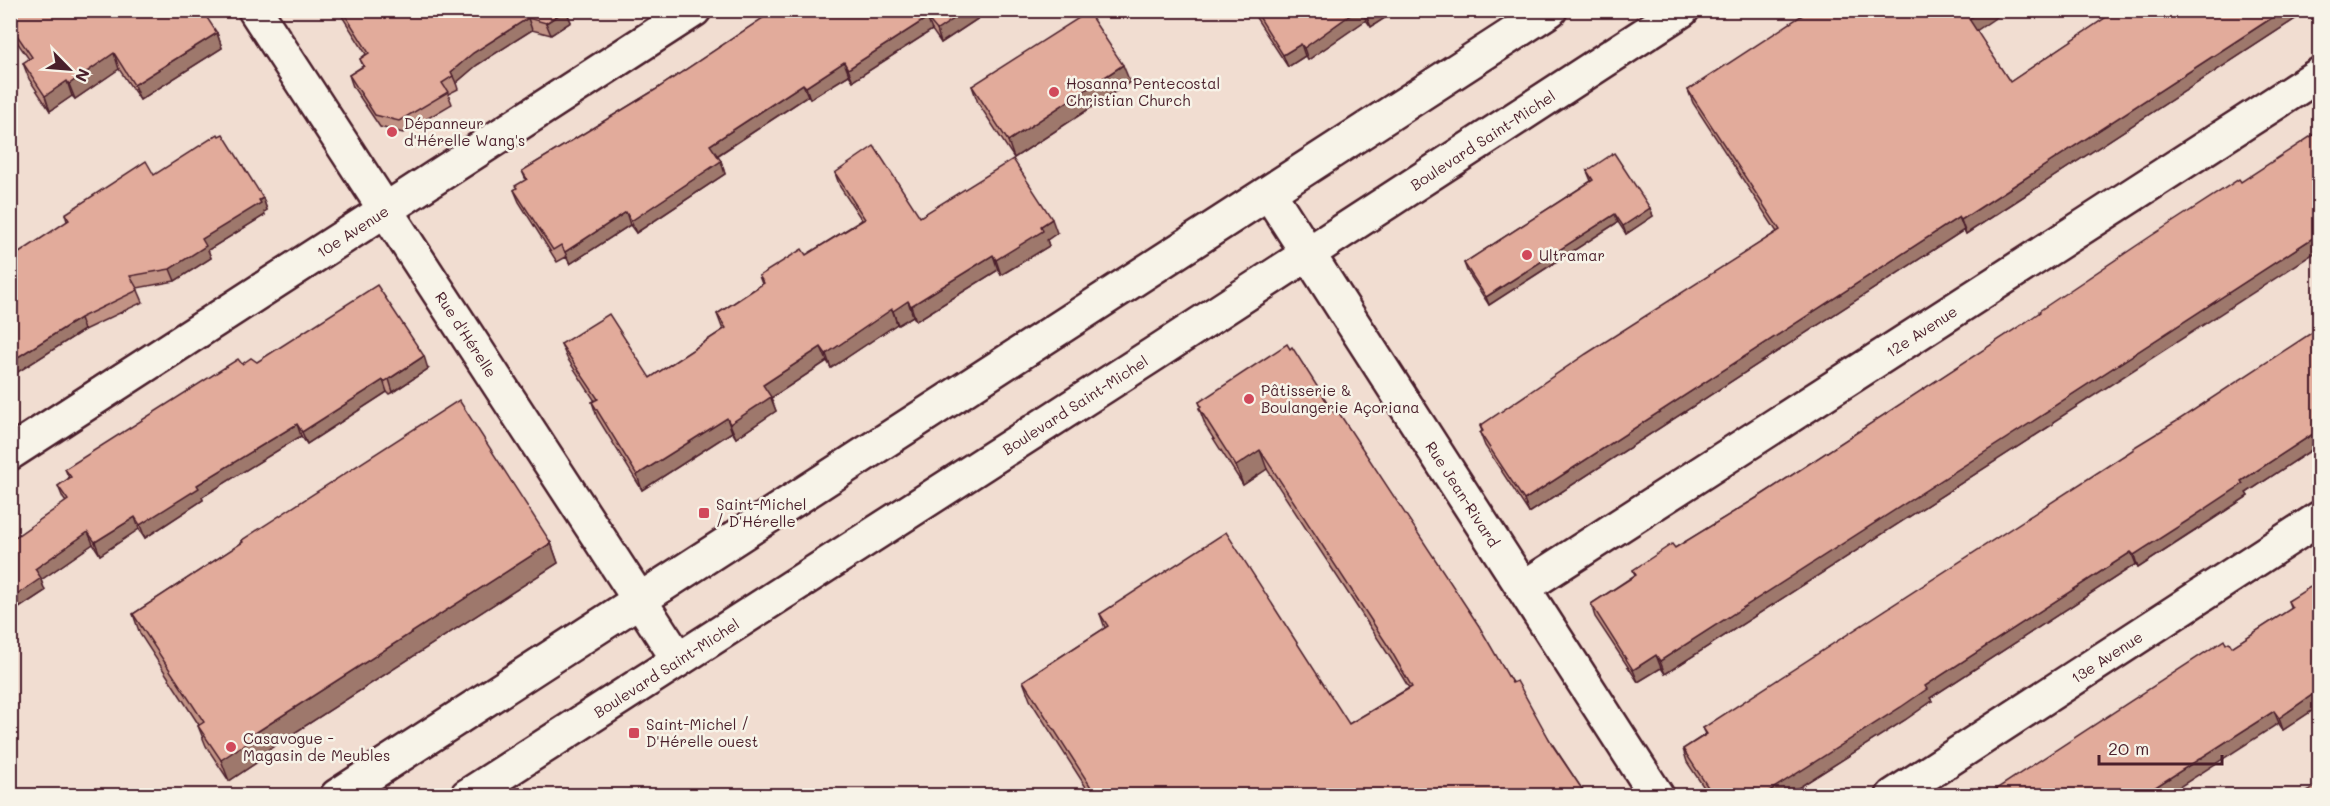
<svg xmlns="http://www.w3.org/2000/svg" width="2330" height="806" viewBox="0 0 2330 806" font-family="Mali,sans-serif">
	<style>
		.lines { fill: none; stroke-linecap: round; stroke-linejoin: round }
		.minor-casing { stroke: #4a1f2b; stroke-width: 38 }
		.major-casing { stroke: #4a1f2b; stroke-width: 38 }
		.minor { stroke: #f7f3e8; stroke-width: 33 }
		.major { stroke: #f7f3e8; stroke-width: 33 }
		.wall { fill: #c29385; stroke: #4a1f2b; stroke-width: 1.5 }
		.shaded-wall { fill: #9e786c; stroke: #4a1f2b; stroke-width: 1.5 }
		.building { fill: #e2ab9b; stroke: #4a1f2b; stroke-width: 1.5 }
		.poi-dot { fill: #d1495b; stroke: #f7f3e8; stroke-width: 2 }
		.labels { text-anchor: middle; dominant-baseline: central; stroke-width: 5; stroke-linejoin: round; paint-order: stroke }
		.poi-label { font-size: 15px; fill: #4a1f2b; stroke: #f7f3e8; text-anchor: start }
		.street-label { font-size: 15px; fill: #4a1f2b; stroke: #f7f3e8 }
	</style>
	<rect width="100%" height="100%" fill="#f1ddd1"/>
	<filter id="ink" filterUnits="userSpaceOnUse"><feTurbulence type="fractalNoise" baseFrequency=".0167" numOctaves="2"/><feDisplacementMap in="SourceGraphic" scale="12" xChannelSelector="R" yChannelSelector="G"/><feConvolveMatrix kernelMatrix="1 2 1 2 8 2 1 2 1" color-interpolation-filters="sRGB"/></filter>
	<g filter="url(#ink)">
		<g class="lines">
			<defs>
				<g id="minor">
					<path id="s1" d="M255 10 678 659"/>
					<path id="s2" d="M1269 193 1657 796"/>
					<path id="s3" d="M10 453 694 10"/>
					<path id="s4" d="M1523 588 2320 74"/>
					<path id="s5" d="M1893 796 2320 518"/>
				</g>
				<g id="major">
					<polyline points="337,796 1550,10"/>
					<path id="s6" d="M467 796 1154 354 1682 10"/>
				</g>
			</defs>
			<use href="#minor" class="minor-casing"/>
			<use href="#major" class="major-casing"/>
			<use href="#minor" class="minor"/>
			<use href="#major" class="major"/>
		</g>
		<g class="wall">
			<polygon points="10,10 217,33 222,48 140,100 119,69 75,99 72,96 50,111 29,79 23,63 29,59 10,32"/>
			<polygon points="338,10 575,10 568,15 571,22 551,35 532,30 477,65 456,83 458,89 448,94 452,104 403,133 380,127 353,87 349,75 363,66 360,59 366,54"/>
			<polygon points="775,10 991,10 941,43 932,30 853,81 849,75 810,99 808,96 717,156 721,161 725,174 636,233 630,225 570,264 566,257 557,262 519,202 514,190 526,180 522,171 655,90"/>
			<polygon points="1251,10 1397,10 1371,27 1366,20 1308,60 1305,56 1288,67"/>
			<polygon points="2117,10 2309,10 1966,234 1964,230 1529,513 1485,446 1480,433 1482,431 1480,426 1777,232 1693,103 1688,90 1976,31 2010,82"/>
			<polygon points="1130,82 1014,158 978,103 972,86"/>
			<polygon points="1587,171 1653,216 1626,234 1618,222 1489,305 1467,271 1464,263 1591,181"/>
			<polygon points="835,173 920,217 1057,233 1047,240 1049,246 1001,275 998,270 916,321 913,316 898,325 897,324 831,368 827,361 771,398 776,411 736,438 732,432 642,490 597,417 592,402 595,401 567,358 561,344 650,378 723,330 717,314 762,284 759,276 806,255 862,220 840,187"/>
			<polygon points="154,175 263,198 267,210 264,212 265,215 208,250 211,258 175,281 137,288 143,302 84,330 10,377 67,221 65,214"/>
			<polygon points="2241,182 2053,422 2053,424 1665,674 1661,668 1638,682 1595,617 1591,604 1635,575 1633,570 1675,548 1763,494"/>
			<polygon points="257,362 428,369 393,392 389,394 387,392 307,444 301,436 202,497 203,500 145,538 139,529 100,555 93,544 41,580 45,591 19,608 14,600 10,602 10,533 14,538 66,502 63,498 58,486 69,478 65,469 242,364"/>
			<polygon points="1199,402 1334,413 1586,795 1091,795 1030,700 1023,681 1105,628 1100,614 1349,724 1409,688 1397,668 1267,469 1243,485 1206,427 1199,408 1201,407"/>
			<polygon points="2319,445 2246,493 2248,496 2192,533 2138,568 2136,564 1930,698 1932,701 1905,720 1787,795 1709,795 1687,762 1683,749 1706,734 1703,728"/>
			<polygon points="242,540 551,543 558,563 260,755 262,759 229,781 206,746 198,726 199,725 140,634 133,614 242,543"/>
			<polygon points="2319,584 2319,706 2283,730 2226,644 2232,647 2291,609 2288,601"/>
		</g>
		<g class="shaded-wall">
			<polygon points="575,10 568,15 571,22 551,35 546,23 565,11"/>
			<polygon points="967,10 991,10 941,43 937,30"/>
			<polygon points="1357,10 1362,10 1366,20 1308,60 1304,48"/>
			<polygon points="1373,10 1397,10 1371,27 1366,15"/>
			<polygon points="1982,10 2007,10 1973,33 1969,19"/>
			<polygon points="2284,10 2309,10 1966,234 1961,220"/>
			<polygon points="528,18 532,30 477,65 456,83 451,72 473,53"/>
			<polygon points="927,18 932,30 853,81 848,69"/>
			<polygon points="217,33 222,48 140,100 134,85"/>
			<polygon points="1301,44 1305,56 1288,67 1283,55"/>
			<polygon points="114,53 119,69 75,99 69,84"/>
			<polygon points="844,62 849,75 810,99 806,87"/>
			<polygon points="1123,65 1130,82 1014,158 1008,141"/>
			<polygon points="67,81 72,96 50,111 45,96"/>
			<polygon points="803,84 808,96 715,157 710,145"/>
			<polygon points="721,161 725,174 636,233 631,221"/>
			<polygon points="263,198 267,210 264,212 265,215 208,250 211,258 175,281 170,269 202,239"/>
			<polygon points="1650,208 1653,216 1626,234 1623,226"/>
			<polygon points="626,212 630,225 570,264 565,252"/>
			<polygon points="1615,214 1618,222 1489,305 1486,297"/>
			<polygon points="1959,217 1964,230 1529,513 1524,500"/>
			<polygon points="1052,219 1057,233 1047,240 1049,246 1001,275 996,260 1041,226"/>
			<polygon points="2319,234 2319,250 2053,422 2053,424 1665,674 1660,661"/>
			<polygon points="993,255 998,270 916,321 911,306"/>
			<polygon points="908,301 913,316 898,325 893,311"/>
			<polygon points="892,309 897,324 831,368 826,354"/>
			<polygon points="80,318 84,330 10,377 10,362"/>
			<polygon points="821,347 827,361 771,398 776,411 736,438 730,424 763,385"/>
			<polygon points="424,356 428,369 393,392 389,379"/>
			<polygon points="383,380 387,392 307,444 302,432"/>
			<polygon points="727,418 732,432 642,490 637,475"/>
			<polygon points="297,424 301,436 202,497 203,500 145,538 140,525 197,485"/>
			<polygon points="2319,430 2319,445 2246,493 2248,496 2138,568 2134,555 2241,481"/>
			<polygon points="1260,450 1267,469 1243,485 1236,466"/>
			<polygon points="135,517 139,529 100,555 95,542"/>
			<polygon points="88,532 93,544 41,580 45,591 19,608 15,596 35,569"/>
			<polygon points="551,543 558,563 260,755 262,759 229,781 221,760 252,735"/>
			<polygon points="2131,552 2136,564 1930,698 1932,701 1905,720 1787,795 1763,795 1925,686"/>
			<polygon points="10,592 14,600 10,602"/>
			<polygon points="1656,655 1661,668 1638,682 1633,670"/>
			<polygon points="2319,690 2319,706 2283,730 2279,718"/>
			<polygon points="2274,711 2279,723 2167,795 2143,795"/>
		</g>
		<g class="building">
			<polygon points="10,10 202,10 217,33 134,85 114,53 69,84 67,81 45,96 23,63 32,57 10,25"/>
			<polygon points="342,10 566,10 546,23 528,18 473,53 451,72 453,76 442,83 448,92 399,121 375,115 349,75 364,66 360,59 369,53"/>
			<polygon points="775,10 967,10 937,30 927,18 848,69 844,62 806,87 803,84 710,145 721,161 631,221 626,212 565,252 561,245 553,250 514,190 517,188 515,186 527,179 522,171 655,90"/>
			<polygon points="1255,10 1357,10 1304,48 1301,44 1283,55"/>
			<polygon points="1363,10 1373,10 1366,15"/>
			<polygon points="1810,10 1982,10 1969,19 2010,82 2071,41 2117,10 2284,10 1961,220 1959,217 1524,500 1480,433 1483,431 1480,426 1586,354 1780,230 1688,90"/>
			<polygon points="1088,12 1123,65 1008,141 972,86"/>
			<polygon points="2319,131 2319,234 2048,410 2049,411 1660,661 1656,655 1633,670 1591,604 1636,575 1633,570 1672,544 1675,548 1763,494 2026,322 2040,312 2039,311 2151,236 2239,179 2241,182"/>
			<polygon points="218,134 219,136 223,134 263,198 259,200 261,203 202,239 206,246 170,269 130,276 138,290 80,318 10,362 10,259 69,220 65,214 146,161 154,175"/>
			<polygon points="874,146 920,217 1013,159 1052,219 1041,226 1043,231 996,260 993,255 911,306 908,301 893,311 892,309 826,354 821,347 763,385 771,397 730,424 727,418 637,475 592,402 598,399 561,344 609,314 650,378 726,328 717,314 764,283 759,276 802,249 806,255 865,219 835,173"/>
			<polygon points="1614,153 1650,208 1623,226 1615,214 1486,297 1464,263 1593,180 1587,171"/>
			<polygon points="377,285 424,356 389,379 384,382 383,380 302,432 297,424 197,485 199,488 140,525 135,517 95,542 88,532 35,569 41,578 15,596 10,590 10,533 14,538 68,500 58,486 71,477 65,469 238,359 242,364 251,358 257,362"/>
			<polygon points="2319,328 2319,430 2241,481 2243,484 2187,521 2134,555 2131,552 1925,686 1927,689 1901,707 1763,795 1713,795 1683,749 1707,734 1703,728 2134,449 2133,448 2177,421"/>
			<polygon points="1287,344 1290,349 1292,347 1334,413 1337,410 1479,626 1512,683 1517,681 1553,746 1586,795 1096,795 1023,681 1108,626 1100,614 1226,532 1349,724 1412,687 1390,649 1260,450 1236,466 1199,408 1201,406 1199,402"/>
			<polygon points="459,400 551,543 252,735 254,738 221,760 198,726 204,722 133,614 243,542 242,540"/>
			<polygon points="2318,582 2319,584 2319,690 2279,718 2274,711 2143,795 1987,795 2224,640 2226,644 2229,642 2232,647 2292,608 2288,601"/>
			<polygon points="10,780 20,795 10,795"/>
			<polygon points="2319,785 2319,795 2302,795"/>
		</g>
	</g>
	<g class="poi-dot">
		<circle cx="1054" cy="92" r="6"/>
		<circle cx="392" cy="132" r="6"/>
		<circle cx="1527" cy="255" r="6"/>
		<circle cx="1249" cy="399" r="6"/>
		<rect x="698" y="507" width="12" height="12" rx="3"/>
		<rect x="628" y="727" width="12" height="12" rx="3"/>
		<circle cx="231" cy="747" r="6"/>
	</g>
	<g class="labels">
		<g class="poi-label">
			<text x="1066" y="83">Hosanna Pentecostal<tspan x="1066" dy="17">Christian Church</tspan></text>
			<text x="404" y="123">Dépanneur<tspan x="404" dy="17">d'Hérelle Wang's</tspan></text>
			<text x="1539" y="255">Ultramar</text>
			<text x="1261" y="390">Pâtisserie &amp;<tspan x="1261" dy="17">Boulangerie Açoriana</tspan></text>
			<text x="716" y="504">Saint-Michel<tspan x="716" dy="17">/ D'Hérelle</tspan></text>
			<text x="646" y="724">Saint-Michel /<tspan x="646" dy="17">D'Hérelle ouest</tspan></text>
			<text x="243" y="738">Casavogue -<tspan x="243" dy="17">Magasin de Meubles</tspan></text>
		</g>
		<g class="street-label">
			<text stroke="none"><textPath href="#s6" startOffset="1209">Boulevard Saint-Michel</textPath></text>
			<text stroke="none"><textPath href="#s3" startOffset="408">10e Avenue</textPath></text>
			<text stroke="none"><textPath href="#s4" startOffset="474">12e Avenue</textPath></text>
			<text stroke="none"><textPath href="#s1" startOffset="387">Rue d'Hérelle</textPath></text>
			<text stroke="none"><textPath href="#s6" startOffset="723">Boulevard Saint-Michel</textPath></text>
			<text stroke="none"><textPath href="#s2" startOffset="358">Rue Jean-Rivard</textPath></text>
			<text stroke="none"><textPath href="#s5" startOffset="255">13e Avenue</textPath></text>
			<text stroke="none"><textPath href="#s6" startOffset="237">Boulevard Saint-Michel</textPath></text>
		</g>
	</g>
	<rect width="2330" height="806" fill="none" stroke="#f7f3e8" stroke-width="36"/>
	<rect x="18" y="18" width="2294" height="770" fill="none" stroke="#4a1f2b" stroke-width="2" filter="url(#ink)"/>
	<g transform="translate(69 69) rotate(115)" stroke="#f7f3e8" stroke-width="4.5" paint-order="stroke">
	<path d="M0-4.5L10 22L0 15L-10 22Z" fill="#4a1f2b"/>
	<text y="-9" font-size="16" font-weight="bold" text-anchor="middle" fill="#4a1f2b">N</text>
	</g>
	<path d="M2099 755v9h123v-9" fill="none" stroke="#4a1f2b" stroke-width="3"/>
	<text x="2108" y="755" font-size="18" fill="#4a1f2b" stroke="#f7f3e8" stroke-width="4.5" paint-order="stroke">20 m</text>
</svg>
